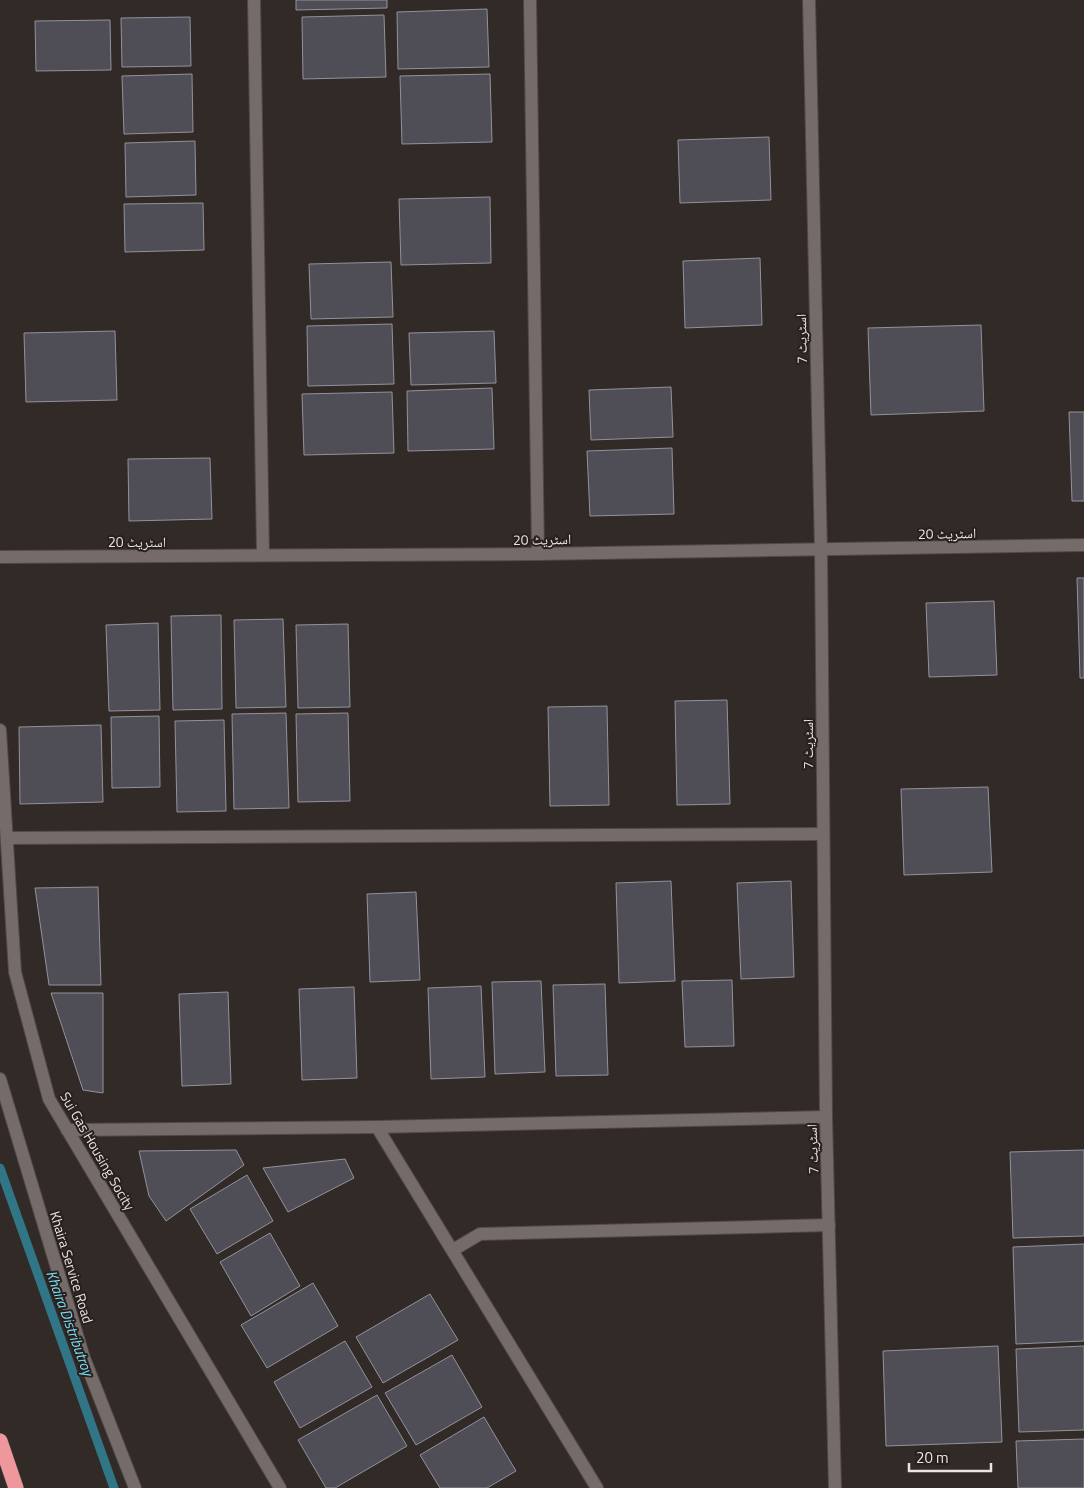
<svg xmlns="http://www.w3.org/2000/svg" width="1084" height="1488" viewBox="0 0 1084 1488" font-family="'Titillium Web','Noto Naskh Arabic',sans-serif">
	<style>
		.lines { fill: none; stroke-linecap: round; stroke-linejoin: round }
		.stream { stroke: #317686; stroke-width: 9 }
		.building { fill: #4f4e56; stroke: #93929b }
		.street-casing { stroke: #4f4947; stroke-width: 14 }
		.highway-casing { stroke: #4f4947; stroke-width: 16 }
		.street { stroke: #756c69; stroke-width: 12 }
		.highway { stroke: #ee979d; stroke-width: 15 }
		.labels { text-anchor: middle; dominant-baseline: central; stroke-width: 4; stroke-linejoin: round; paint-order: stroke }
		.street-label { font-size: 14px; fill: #e9e4e2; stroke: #27201e }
		.water-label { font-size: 15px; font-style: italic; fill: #77dff7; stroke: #27201e }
	</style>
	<rect width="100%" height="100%" fill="#312a27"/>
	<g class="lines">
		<polyline class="stream" points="0,1168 114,1488"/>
	</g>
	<g class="building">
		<polygon points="296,0 387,0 387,8 296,10"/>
		<polygon points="487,9 489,67 398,69 397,12"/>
		<polygon points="384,15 386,77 303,79 302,17"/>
		<polygon points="190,17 191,66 122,67 121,18"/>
		<polygon points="110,20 111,70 36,71 35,21"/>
		<polygon points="192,74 193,132 124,134 122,76"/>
		<polygon points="490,74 492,142 402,144 400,76"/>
		<polygon points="769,137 771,200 680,203 678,140"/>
		<polygon points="195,141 196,195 126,197 125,143"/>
		<polygon points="490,197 491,263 401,265 399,199"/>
		<polygon points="203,203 204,250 125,252 124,204"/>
		<polygon points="760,258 762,325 685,328 683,261"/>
		<polygon points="391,262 393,317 311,319 309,264"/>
		<polygon points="392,324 394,384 308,386 307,326"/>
		<polygon points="981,325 984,411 871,415 868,328"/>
		<polygon points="115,331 117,400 26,402 24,333"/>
		<polygon points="494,331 496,383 411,385 409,333"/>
		<polygon points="671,387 673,437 591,440 589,390"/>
		<polygon points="492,388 494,449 408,451 407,391"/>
		<polygon points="392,392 394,453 304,455 302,394"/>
		<polygon points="1069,412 1084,412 1084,501 1072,501"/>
		<polygon points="672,448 674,514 590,516 587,451"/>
		<polygon points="210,458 212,519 129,521 128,459"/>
		<polygon points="1077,578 1084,578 1084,678 1080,678"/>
		<polygon points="994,601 997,675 929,677 926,603"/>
		<polygon points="221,615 222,709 173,710 171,616"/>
		<polygon points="283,619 286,707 236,708 234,620"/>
		<polygon points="158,623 160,710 109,711 106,625"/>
		<polygon points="348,624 350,707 298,708 296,625"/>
		<polygon points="727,700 730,804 677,805 675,701"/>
		<polygon points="607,706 609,805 550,806 548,707"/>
		<polygon points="286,713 289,808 234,809 232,714"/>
		<polygon points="348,713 350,801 298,802 296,714"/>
		<polygon points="159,716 160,787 112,788 111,717"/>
		<polygon points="224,720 226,811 177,812 175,721"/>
		<polygon points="101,725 103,802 20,804 19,727"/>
		<polygon points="988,787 992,872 904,875 901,789"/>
		<polygon points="671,881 675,981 619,983 616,883"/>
		<polygon points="791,881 794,977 741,979 737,883"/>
		<polygon points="98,887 101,985 49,985 35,888"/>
		<polygon points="416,892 420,980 370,982 367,894"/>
		<polygon points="732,980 734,1046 685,1047 682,981"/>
		<polygon points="541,981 545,1072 495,1074 492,982"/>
		<polygon points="605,984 608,1075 556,1076 553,985"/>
		<polygon points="481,986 485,1077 431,1079 428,988"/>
		<polygon points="354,987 357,1078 302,1080 299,989"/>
		<polygon points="228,992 231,1084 182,1086 179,994"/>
		<polygon points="51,993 103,993 103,1093 83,1090"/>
		<polygon points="236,1150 244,1165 166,1221 149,1196 139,1151"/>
		<polygon points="1084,1150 1084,1236 1013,1238 1010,1152"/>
		<polygon points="345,1159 354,1178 288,1212 263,1168"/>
		<polygon points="247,1175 273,1221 217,1254 190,1209"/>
		<polygon points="270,1233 300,1286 251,1316 220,1262"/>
		<polygon points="1084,1244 1084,1341 1016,1344 1013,1247"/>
		<polygon points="313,1283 338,1326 267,1368 241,1325"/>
		<polygon points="430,1294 458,1340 383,1383 356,1337"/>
		<polygon points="345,1341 372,1387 300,1428 274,1382"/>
		<polygon points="998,1346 1002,1442 886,1446 883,1351"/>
		<polygon points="1084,1346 1084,1430 1019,1432 1016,1349"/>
		<polygon points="452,1355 482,1407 416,1445 385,1393"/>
		<polygon points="377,1395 407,1446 335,1488 326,1488 298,1440"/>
		<polygon points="484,1417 516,1471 487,1488 440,1488 420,1455"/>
		<polygon points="1084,1439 1084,1488 1018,1488 1016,1441"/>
	</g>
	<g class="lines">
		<defs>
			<g id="street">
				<polyline points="254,0 263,555"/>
				<polyline points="530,0 538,554"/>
				<polyline points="809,0 821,551 826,1117 835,1488"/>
				<polyline points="0,557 538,554 1084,545"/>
				<polyline points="0,730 15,972 49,1099 280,1488"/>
				<polyline points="7,838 822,834"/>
				<polyline points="0,1079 84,1358 135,1488"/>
				<polyline points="377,1127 597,1488"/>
				<polyline points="67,1130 377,1127 826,1117"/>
				<polyline points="453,1250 480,1234 829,1225"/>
			</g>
			<polyline id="highway" points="0,1441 16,1488"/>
		</defs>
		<use href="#street" class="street-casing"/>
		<use href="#highway" class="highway-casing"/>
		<use href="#street" class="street"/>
		<use href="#highway" class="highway"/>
	</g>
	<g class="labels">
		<g class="street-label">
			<text transform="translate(801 339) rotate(-91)">اسٹریٹ 7</text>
			<text transform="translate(947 533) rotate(-1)">اسٹریٹ 20</text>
			<text transform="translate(542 539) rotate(-1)">اسٹریٹ 20</text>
			<text x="137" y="541">اسٹریٹ 20</text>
			<text transform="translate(807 744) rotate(-90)">اسٹریٹ 7</text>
			<text transform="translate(812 1149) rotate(-92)">اسٹریٹ 7</text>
			<text transform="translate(98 1151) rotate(60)">Sui Gas Housing Socity</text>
			<text transform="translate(72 1267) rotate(73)">Khaira Service Road</text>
		</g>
		<g class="water-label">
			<text transform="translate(70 1323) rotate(70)">Khaira Distributroy</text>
		</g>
	</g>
	<path d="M909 1463v8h82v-8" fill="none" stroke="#e9e4e2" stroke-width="2.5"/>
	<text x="916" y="1463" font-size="15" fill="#e9e4e2" stroke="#27201e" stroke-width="4" paint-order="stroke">20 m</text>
</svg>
